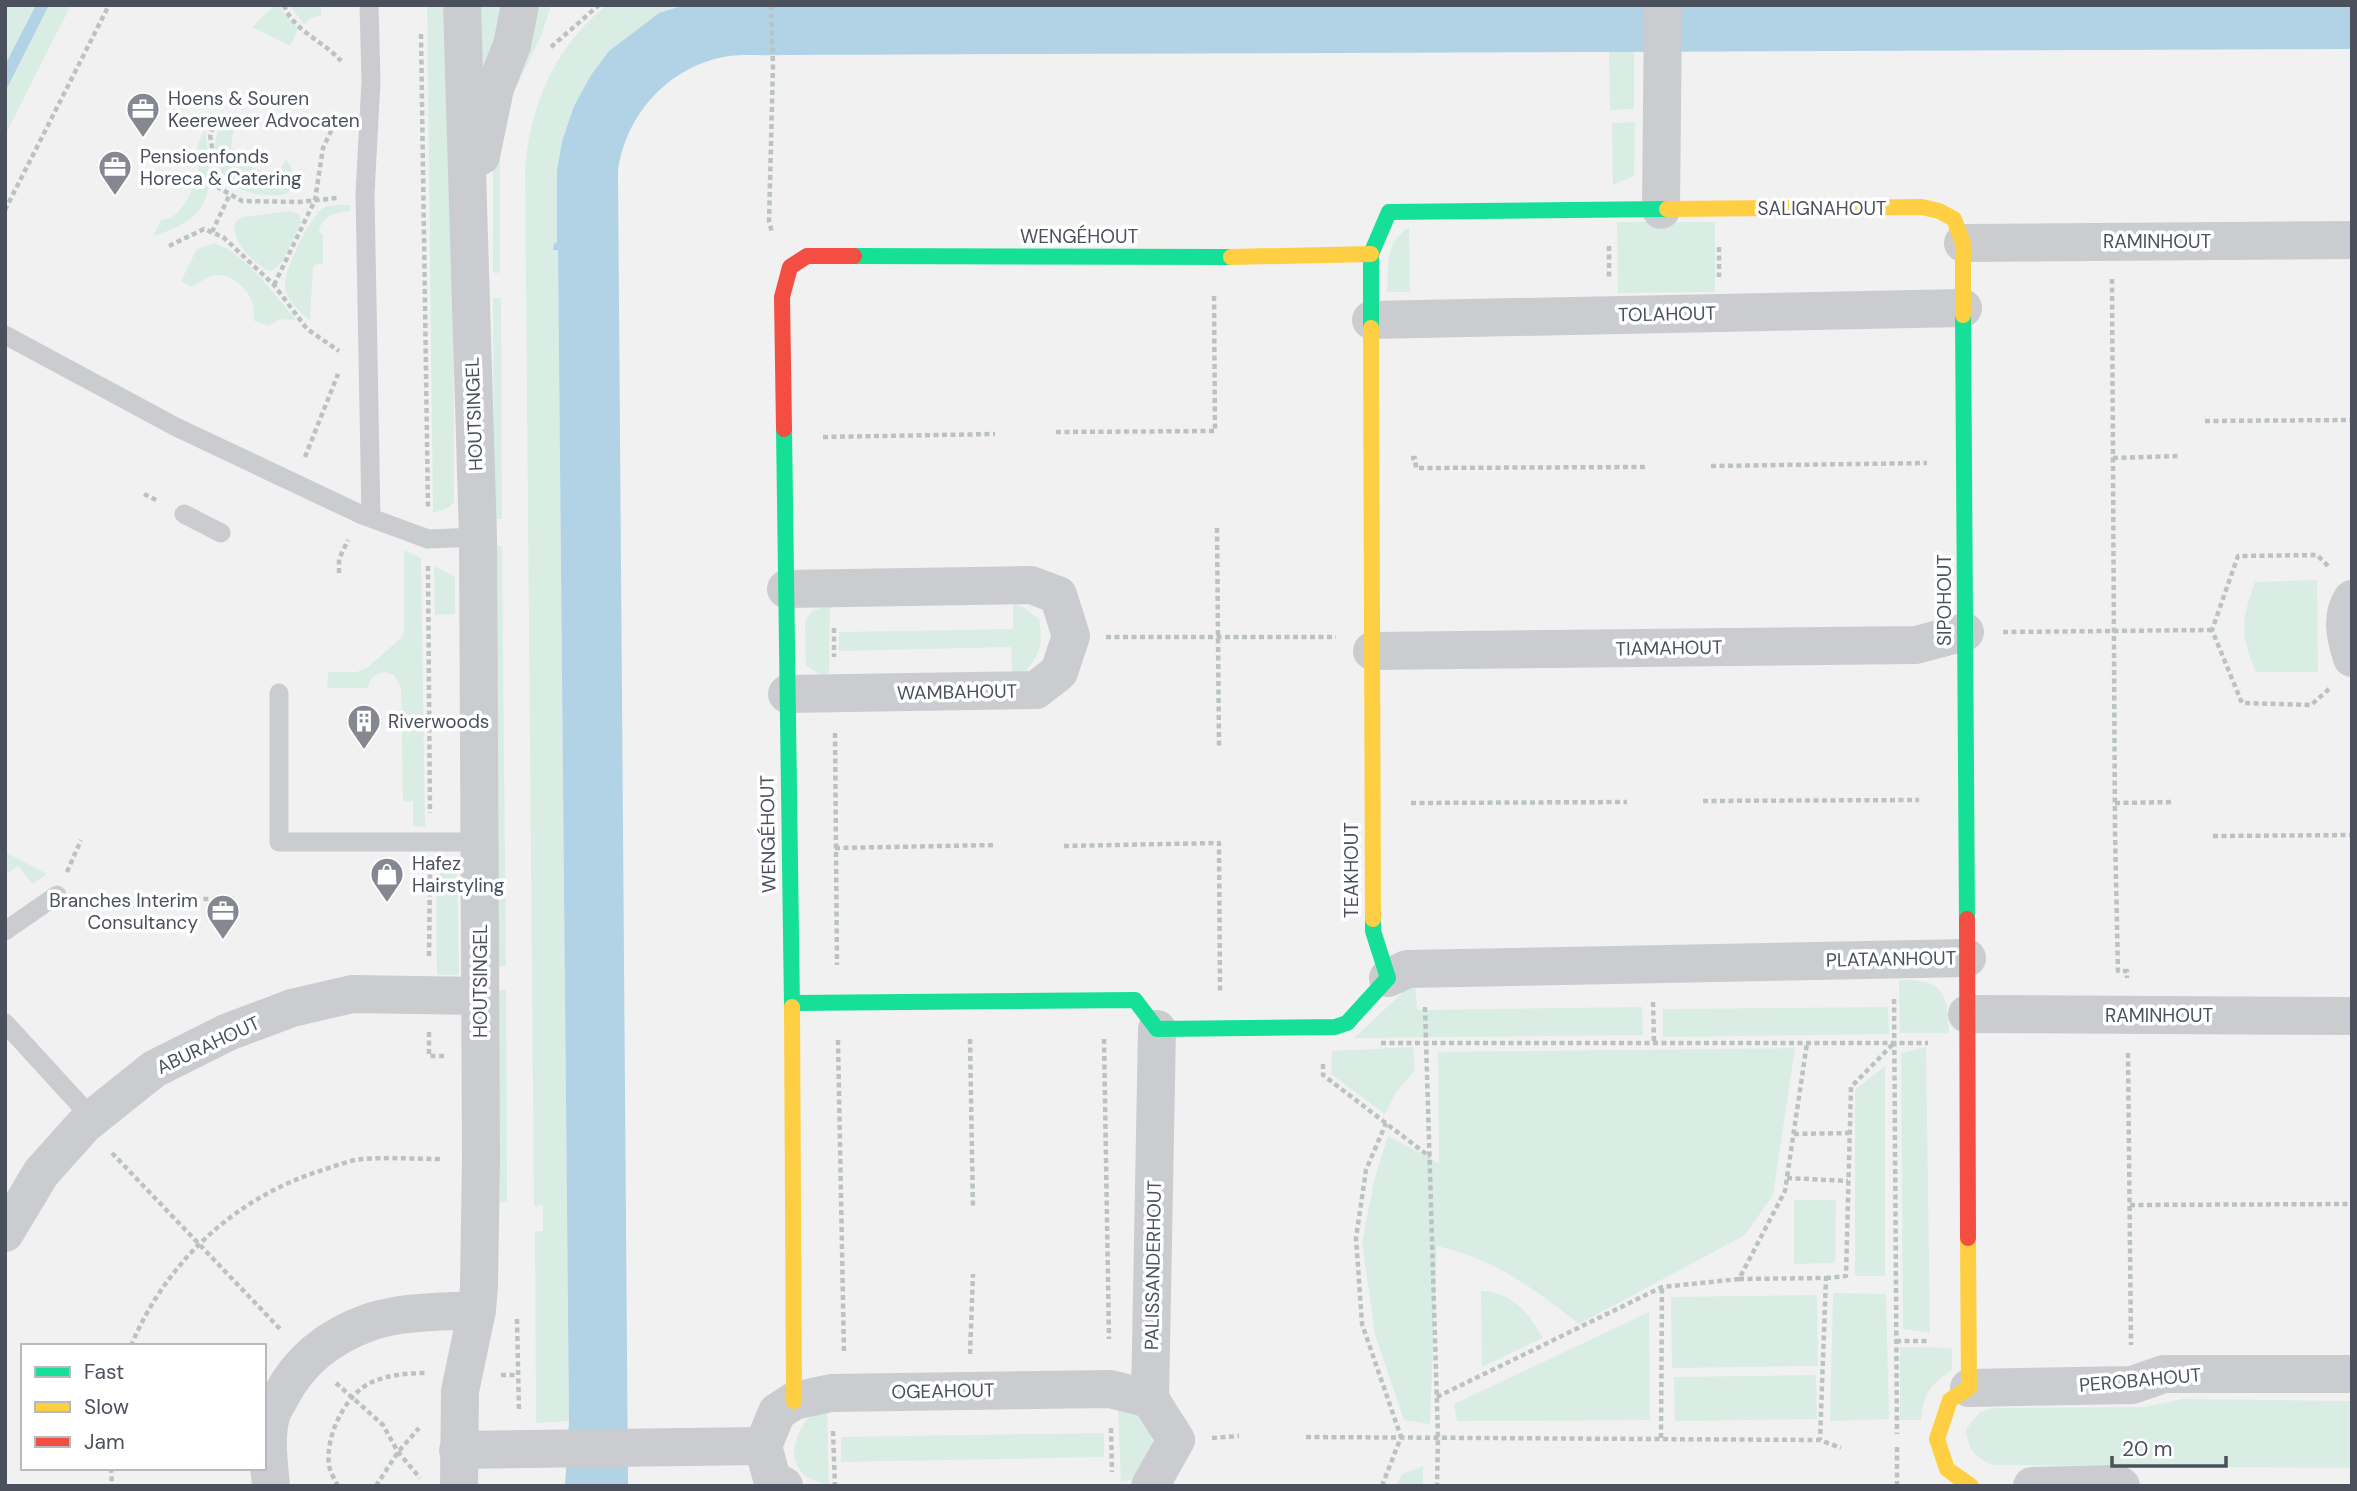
<svg xmlns="http://www.w3.org/2000/svg" width="2357" height="1491" viewBox="0 0 2357 1491" font-family="'DM Sans',sans-serif">
	<style>
		.green { fill: #d9ede4 }
		.water { fill: #b2d2e6 }
		.lines { fill: none; stroke-linecap: round; stroke-linejoin: round }
		.path { stroke: #bbc3c2; stroke-width: 4.5; stroke-dasharray: 5 3.5; stroke-linecap: butt }
		.lane { stroke: #cbcccf; stroke-width: 19 }
		.street { stroke: #cbcccf; stroke-width: 38 }
		.fast { stroke: #16e098; stroke-width: 16 }
		.slow { stroke: #ffcf43; stroke-width: 16 }
		.jam { stroke: #f24e42; stroke-width: 16 }
		.labels { text-anchor: middle; dominant-baseline: central; stroke-width: 7; stroke-linejoin: round; paint-order: stroke }
		.poi-label { font-size: 19px; fill: #4a505c; stroke: #fff; text-anchor: start }
		.street-label { font-size: 19px; fill: #4a505c; stroke: #fff }
	</style>
	<rect width="100%" height="100%" fill="#f2f1f1"/>
	<g class="green">
		<polygon points="5,5 36,5 5,65"/>
		<polygon points="49,5 71,5 5,135 5,92"/>
		<polygon points="275,5 280,5 282,11 298,29 290,46 252,27"/>
		<polygon points="289,5 321,5 321,15 309,19 304,24"/>
		<polygon points="427,5 453,5 454,502 448,508 433,513"/>
		<polygon points="475,5 508,5 484,75"/>
		<polygon points="531,5 551,5 542,34 514,92 500,154 500,273 493,272 493,154"/>
		<path d="M607 5H685L659 13 609 51 591 75 574 106 562 140 557 170V243L554 250 558 249 569 1421 536 1423 535 1231H543V1205L534 1206 525 168C530 105 556 45 607 5Z"/>
		<polygon points="1609,51 1634,51 1634,109 1610,110"/>
		<path d="M223 116 235 121 231 146 249 166 274 176 281 169 285 160 283 157C295 165 301 192 281 195 276 196 270 195 265 195 237 193 216 177 215 148 215 137 220 126 223 116Z"/>
		<polygon points="1635,122 1634,176 1613,185 1612,123"/>
		<path d="M205 129C212 187 218 217 153 236L161 220C163 220 170 218 172 217 189 207 205 165 197 146Z"/>
		<path d="M350 205V211C336 212 321 216 319 232L323 235V265L318 263 313 267 310 321C300 311 286 301 285 286 283 272 311 215 323 208 330 204 342 205 350 205Z"/>
		<path d="M290 211 299 214 301 222 299 227 283 260 277 267 271 271 266 270C250 258 234 245 234 224L241 217Z"/>
		<polygon points="1617,222 1715,222 1715,292 1618,293"/>
		<path d="M1409 228 1410 292H1387C1389 267 1384 242 1409 228Z"/>
		<path d="M214 243C245 252 276 297 297 321 285 318 278 318 269 326L253 320C260 301 238 275 218 275 209 275 200 282 192 287L181 281 197 249Z"/>
		<polygon points="493,298 501,298 502,519 494,519"/>
		<polygon points="495,546 502,546 506,966 498,966"/>
		<path d="M404 550 421 558 425 827 413 826V801H403L401 687 394 675 385 672C375 674 369 678 368 688H327L328 672H357L368 667 402 637 404 631Z"/>
		<polygon points="434,566 455,577 455,614 435,615"/>
		<path d="M2317 580 2318 672H2256C2240 635 2241 620 2255 582Z"/>
		<path d="M1013 603 1023 607 1039 619C1043 645 1041 653 1024 673L1012 674 1011 647 839 651V632L1013 629Z"/>
		<polygon points="830,606 829,674 819,674 806,665 805,621 813,610"/>
		<polygon points="5,852 47,874 33,884 18,866 5,875"/>
		<polygon points="457,858 459,975 437,975 436,859"/>
		<path d="M1899 980C1944 979 1947 992 1949 1033H1900Z"/>
		<polygon points="1415,981 1417,1010 1642,1007 1643,1035 1354,1038"/>
		<polygon points="498,990 506,990 507,1202 500,1202"/>
		<polygon points="1888,1007 1889,1034 1663,1037 1663,1009"/>
		<polygon points="1413,1047 1415,1070 1397,1091 1385,1114 1331,1074 1332,1051"/>
		<polygon points="1926,1047 1930,1333 1903,1329 1901,1053"/>
		<path d="M1795 1048 1773 1195 1745 1235 1579 1324C1530 1286 1498 1261 1437 1246L1430 1424 1404 1420 1375 1335 1362 1242 1375 1177 1388 1136 1439 1163 1438 1052Z"/>
		<polygon points="1885,1066 1885,1276 1855,1276 1855,1090"/>
		<polygon points="1794,1200 1836,1200 1835,1263 1794,1264"/>
		<path d="M1481 1291C1512 1292 1529 1313 1543 1338L1482 1367Z"/>
		<polygon points="1833,1293 1886,1294 1889,1419 1830,1421"/>
		<polygon points="1817,1295 1818,1366 1672,1368 1671,1297"/>
		<polygon points="1649,1312 1650,1420 1457,1421 1454,1404"/>
		<path d="M1900 1347 1952 1348V1370C1930 1385 1924 1393 1921 1420H1900Z"/>
		<polygon points="1816,1375 1817,1419 1675,1421 1674,1377"/>
		<path d="M2183 1399 2352 1401V1468L1993 1465C1973 1456 1969 1451 1966 1429L1979 1413 1992 1408 2145 1407Z"/>
		<path d="M1118 1409 1137 1414C1159 1446 1158 1448 1136 1478L1121 1482Z"/>
		<path d="M827 1412 829 1485C788 1477 786 1448 808 1418Z"/>
		<polygon points="1104,1433 1104,1457 841,1462 841,1437"/>
		<polygon points="1423,1466 1423,1486 1396,1486 1402,1474"/>
	</g>
	<g class="water">
		<polygon points="36,5 49,5 5,92 5,65"/>
		<path d="M685 5H2352V49L783 55C766 56 747 54 729 56 670 65 625 114 618 172L628 1486H565L569 1421 558 250H553L554 244 557 242V170L562 141 574 106 591 75 609 51 659 13Z"/>
	</g>
	<g class="lines">
		<g class="path">
			<path d="M284 5C292 30 325 42 341 61"/>
			<polyline points="771,5 773,65 769,222 772,232"/>
			<polyline points="421,34 428,508"/>
			<polyline points="551,47 599,5"/>
			<polyline points="216,119 210,135 219,188 242,201 299,202 337,198"/>
			<polyline points="5,210 109,5"/>
			<polyline points="212,232 230,194"/>
			<polyline points="169,246 204,229 223,237 274,285 307,329 339,351"/>
			<polyline points="1609,246 1609,279"/>
			<polyline points="1719,247 1719,277"/>
			<polyline points="2112,279 2115,833 2118,971 2127,971 2127,978"/>
			<polyline points="274,285 315,200 323,148 339,114"/>
			<polyline points="2205,421 2352,420"/>
			<polyline points="1056,432 1215,431 1214,293"/>
			<polyline points="823,437 995,434"/>
			<polyline points="305,457 338,374"/>
			<polyline points="1411,458 1415,458 1416,468 1648,467"/>
			<polyline points="2113,458 2178,456"/>
			<polyline points="1711,466 1927,463"/>
			<polyline points="144,494 158,501"/>
			<polyline points="1217,528 1219,746"/>
			<polyline points="428,566 430,813"/>
			<polyline points="339,573 339,559 348,540"/>
			<polyline points="834,628 834,657"/>
			<polyline points="2003,632 2212,630"/>
			<polyline points="1106,637 1336,637"/>
			<polyline points="2329,689 2311,705 2242,703 2212,630 2238,556 2317,555 2330,568"/>
			<polyline points="835,733 837,965"/>
			<polyline points="1703,801 1919,800"/>
			<polyline points="1411,803 1627,802"/>
			<polyline points="2115,803 2174,802"/>
			<polyline points="2213,836 2352,835"/>
			<polyline points="1064,846 1219,843 1220,992"/>
			<polyline points="835,848 995,845"/>
			<polyline points="67,872 81,840"/>
			<polyline points="85,898 150,903 168,899 237,899"/>
			<polyline points="429,956 430,871"/>
			<polyline points="1894,999 1897,1434"/>
			<polyline points="1653,1002 1654,1043"/>
			<polyline points="1425,1007 1438,1437 1437,1486"/>
			<polyline points="429,1032 429,1056 444,1056"/>
			<polyline points="970,1039 973,1209"/>
			<polyline points="1104,1039 1109,1339"/>
			<polyline points="838,1040 844,1354"/>
			<polyline points="1381,1043 1928,1043"/>
			<polyline points="2128,1053 2131,1345"/>
			<polyline points="1323,1064 1323,1075 1430,1157"/>
			<polyline points="1794,1134 1849,1133"/>
			<polyline points="112,1153 282,1331"/>
			<polyline points="1787,1178 1848,1181"/>
			<polyline points="2130,1205 2352,1204"/>
			<polyline points="1826,1278 1846,1276 1851,1087 1894,1043"/>
			<polyline points="1739,1279 1826,1278 1820,1440"/>
			<polyline points="517,1319 519,1411"/>
			<polyline points="1896,1341 1929,1341"/>
			<path d="M131 1346C166 1261 238 1195 326 1169 338 1165 350 1160 362 1159 389 1157 416 1159 443 1159"/>
			<polyline points="970,1354 973,1274"/>
			<polyline points="501,1375 517,1375"/>
			<polyline points="336,1383 383,1425 398,1452 420,1478"/>
			<polyline points="1437,1397 1662,1287 1739,1279 1785,1191 1807,1043"/>
			<polyline points="1111,1428 1112,1472"/>
			<polyline points="833,1431 835,1486"/>
			<polyline points="1306,1437 1820,1440 1841,1448"/>
			<polyline points="1212,1438 1239,1436"/>
			<polyline points="1661,1438 1662,1287"/>
			<polyline points="1897,1447 1897,1486"/>
			<polyline points="111,1468 112,1486"/>
			<path d="M338 1486C335 1480 330 1472 329 1465 325 1437 345 1394 372 1382 388 1375 408 1373 425 1373"/>
			<polyline points="376,1486 398,1452 419,1428"/>
			<polyline points="1382,1486 1401,1437 1362,1324 1356,1238 1366,1170 1386,1123"/>
		</g>
		<g class="lane">
			<polyline points="369,5 371,81 365,194 371,518"/>
			<polyline points="5,335 176,427 360,514 428,539 478,537"/>
			<polyline points="184,514 221,533"/>
			<polyline points="279,693 279,842 480,842"/>
			<polyline points="5,931 57,895"/>
			<polyline points="5,1023 92,1118"/>
		</g>
		<g class="street">
			<polyline points="481,156 495,88 512,45 520,5"/>
			<polyline points="1661,210 1663,5"/>
			<polyline points="1963,243 2352,240"/>
			<polyline points="1371,320 1963,308"/>
			<polyline points="786,589 1031,585 1058,595 1071,636 1059,672 1036,690 787,694"/>
			<path d="M2352 599C2340 617 2346 639 2352 658"/>
			<polyline points="1372,651 1916,645 1965,632"/>
			<polyline points="1388,978 1407,969 1967,958"/>
			<polyline points="1967,1014 2352,1016"/>
			<polyline points="5,1233 41,1173 84,1125 154,1069 228,1032 292,1008 352,994 480,996"/>
			<polyline points="1969,1388 2132,1385 2164,1374 2352,1374"/>
			<polyline points="458,1450 763,1446"/>
			<path d="M271 1486C269 1464 265 1438 271 1416 273 1409 278 1402 281 1396 300 1359 330 1336 370 1322 403 1311 442 1312 477 1310"/>
			<polyline points="459,1486 460,1391 477,1310 479,1286 481,1159 478,537 462,5"/>
			<polyline points="784,1486 772,1479 763,1446 777,1412 794,1401 831,1393 1110,1389 1150,1399"/>
			<polyline points="1150,1486 1176,1440 1150,1399 1157,1029"/>
			<polyline points="2032,1486 2117,1484 2121,1486"/>
		</g>
		<g class="fast">
			<polyline points="854,256 1231,257"/>
			<polyline points="1963,315 1967,919"/>
			<polyline points="1371,328 1371,254 1389,212 1667,209"/>
			<polyline points="784,429 792,1007"/>
			<polyline points="792,1003 1135,1000 1157,1029 1335,1027 1347,1023 1388,978 1373,931 1373,919"/>
		</g>
		<g class="slow">
			<polyline points="1667,209 1922,207 1939,211 1954,219 1963,243 1963,315"/>
			<polyline points="1231,257 1371,254"/>
			<polyline points="1371,328 1373,919"/>
			<polyline points="792,1007 794,1401"/>
			<polyline points="1968,1238 1969,1388 1950,1400 1937,1439 1947,1469 1971,1486"/>
		</g>
		<g class="jam">
			<polyline points="784,429 782,297 790,267 807,256 854,256"/>
			<polyline points="1967,919 1968,1238"/>
		</g>
	</g>
	<defs>
		<symbol id="office-pin" viewBox="-11 -11 22 30"><path d="M0 17L-7.5 6A9.5 9.5 0 1 1 7.5 6Z" fill="#858890" stroke="#fff"/><path d="M-6-3h4V-5.5h4V-3h4V5H-6ZM-1-4.5V-3h2v-1.5ZM-6 0V1H6V0Z" fill="#fff"/></symbol>
		<symbol id="building-pin" viewBox="-11 -11 22 30"><path d="M0 17L-7.5 6A9.5 9.5 0 1 1 7.5 6Z" fill="#858890" stroke="#fff"/><path d="M-4-6H4V6H1V3H-1V6H-4ZM-2.5-4.3h1.7v1.8h-1.7ZM.8-4.3h1.7v1.8H.8ZM-2.5-1h1.7V.8h-1.7ZM.8-1h1.7V.8H.8Z" fill="#fff"/></symbol>
		<symbol id="shop-pin" viewBox="-11 -11 22 30"><path d="M0 17L-7.5 6A9.5 9.5 0 1 1 7.5 6Z" fill="#858890" stroke="#fff"/><path d="M-5-2.5h2.3a2.7 3.5 0 0 1 5.4 0H5L5.5 6h-11ZM-1.5-2.5h3a1.5 2.3 0 0 0-3 0Z" fill="#fff"/></symbol>
	</defs>
	<g fill-rule="evenodd">
		<use href="#office-pin" x="124" y="90" width="38" height="52"/>
		<use href="#office-pin" x="96" y="148" width="38" height="52"/>
		<use href="#building-pin" x="345" y="702" width="38" height="52"/>
		<use href="#shop-pin" x="368" y="855" width="38" height="52"/>
		<use href="#office-pin" x="204" y="892" width="38" height="52"/>
	</g>
	<g class="labels">
		<g class="poi-label">
			<text x="168" y="98">Hoens &amp; Souren<tspan x="168" dy="22">Keereweer Advocaten</tspan></text>
			<text x="140" y="156">Pensioenfonds<tspan x="140" dy="22">Horeca &amp; Catering</tspan></text>
			<text x="388" y="721">Riverwoods</text>
			<text x="412" y="863">Hafez<tspan x="412" dy="22">Hairstyling</tspan></text>
			<text x="198" y="900" text-anchor="end">Branches Interim<tspan x="198" dy="22">Consultancy</tspan></text>
		</g>
		<g class="street-label">
			<text x="1822" y="208">SALIGNAHOUT</text>
			<text x="1079" y="236">WENGÉHOUT</text>
			<text x="2157" y="241">RAMINHOUT</text>
			<text transform="translate(1667 314) rotate(-1)">TOLAHOUT</text>
			<text transform="translate(474 414) rotate(-92)">HOUTSINGEL</text>
			<text transform="translate(1944 600) rotate(-90)">SIPOHOUT</text>
			<text transform="translate(1669 648) rotate(-1)">TIAMAHOUT</text>
			<text transform="translate(957 692) rotate(-1)">WAMBAHOUT</text>
			<text transform="translate(768 834) rotate(-91)">WENGÉHOUT</text>
			<text transform="translate(1351 870) rotate(-90)">TEAKHOUT</text>
			<text transform="translate(1891 959) rotate(-1)">PLATAANHOUT</text>
			<text transform="translate(480 981) rotate(-90)">HOUTSINGEL</text>
			<text x="2159" y="1015">RAMINHOUT</text>
			<text transform="translate(208 1045) rotate(-25)">ABURAHOUT</text>
			<text transform="translate(1153 1265) rotate(-89)">PALISSANDERHOUT</text>
			<text transform="translate(2140 1380) rotate(-5)">PEROBAHOUT</text>
			<text transform="translate(943 1391) rotate(-1)">OGEAHOUT</text>
		</g>
	</g>
	<rect width="2357" height="1491" fill="none" stroke="#4a505c" stroke-width="14"/>
	<rect x="21" y="1344" width="245" height="126" fill="#ffffff" stroke="#b7b9be" stroke-width="2"/>
	<rect x="35" y="1367" width="35" height="10" fill="#16e098" stroke="#b7b9be" stroke-width="2"/>
	<text x="84" y="1379" font-size="21" fill="#4a505c">Fast</text>
	<rect x="35" y="1402" width="35" height="10" fill="#ffcf43" stroke="#b7b9be" stroke-width="2"/>
	<text x="84" y="1414" font-size="21" fill="#4a505c">Slow</text>
	<rect x="35" y="1437" width="35" height="10" fill="#f24e42" stroke="#b7b9be" stroke-width="2"/>
	<text x="84" y="1449" font-size="21" fill="#4a505c">Jam</text>
	<path d="M2112 1456v10h114v-10" fill="none" stroke="#4a505c" stroke-width="3.5"/>
	<text x="2122" y="1456" font-size="21" fill="#4a505c" stroke="#ffffff" stroke-width="5" paint-order="stroke">20 m</text>
</svg>
